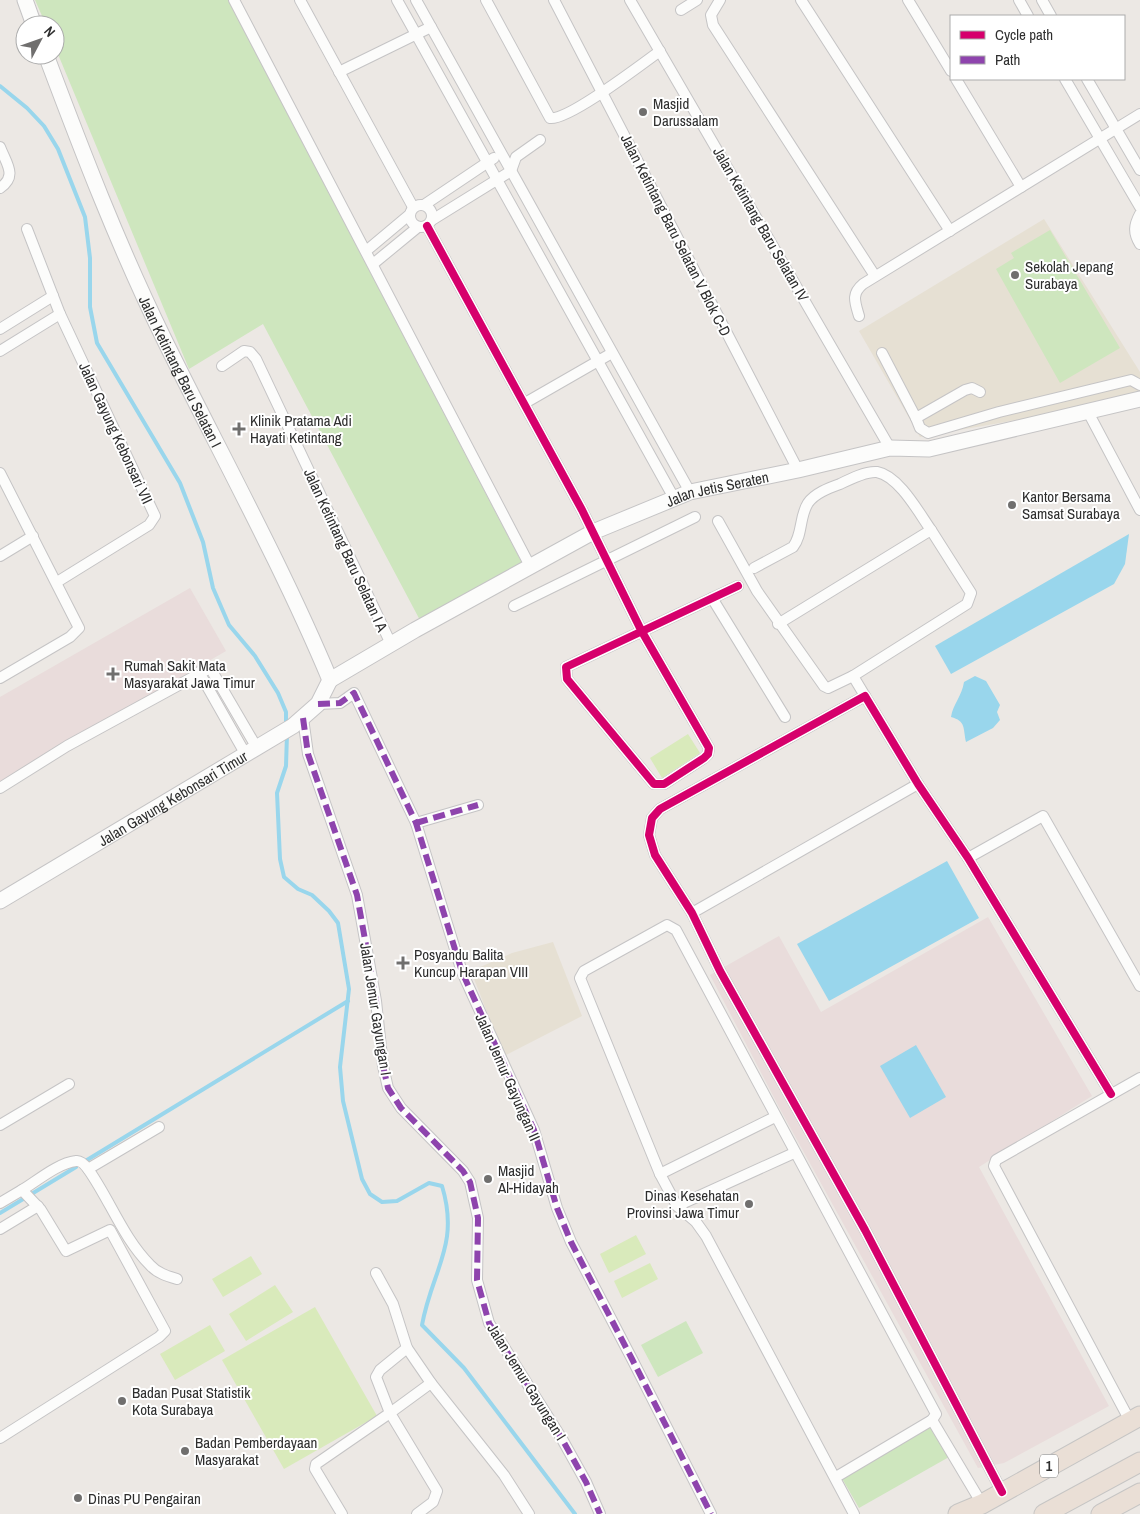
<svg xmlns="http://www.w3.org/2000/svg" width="1140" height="1514" viewBox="0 0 1140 1514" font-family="'Archivo Narrow',sans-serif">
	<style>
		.education { fill: #e6e0d3 }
		.medical { fill: #e9dcdb }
		.green { fill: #cee6be }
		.pitch { fill: #d9eabb }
		.water { fill: #99d6ec }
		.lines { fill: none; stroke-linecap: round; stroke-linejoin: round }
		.stream { stroke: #99d6ec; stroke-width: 4 }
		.street-casing { stroke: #c5c4c5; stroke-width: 12 }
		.secondary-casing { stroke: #c5c4c5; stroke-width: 17 }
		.highway-casing { stroke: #c6c5c4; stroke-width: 21 }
		.street { stroke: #fcfcfb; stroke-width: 10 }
		.secondary { stroke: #fcfcfb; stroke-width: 15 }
		.highway { stroke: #eadfd6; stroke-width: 19 }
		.quiet { stroke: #8e44ad; stroke-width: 6; stroke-dasharray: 12 6; stroke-linecap: butt }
		.cycleway-casing { stroke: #fff; stroke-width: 11 }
		.cycleway { stroke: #d6006c; stroke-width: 8 }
		.poi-dot { fill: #706f6e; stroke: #fff; stroke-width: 2 }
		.labels { text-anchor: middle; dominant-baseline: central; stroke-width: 4; stroke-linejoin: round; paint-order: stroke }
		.shield { fill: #fff; stroke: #6d6d6d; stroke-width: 1 }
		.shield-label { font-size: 14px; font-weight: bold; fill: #2e2e2e }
		.poi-label { font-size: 15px; fill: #2e2e2e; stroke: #fff; text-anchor: start }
		.street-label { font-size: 15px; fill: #2e2e2e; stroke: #fff }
	</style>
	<rect width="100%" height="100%" fill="#ece8e4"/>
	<g class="education">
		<polygon points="1044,219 1140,372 1140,393 1033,417 920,437 859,331"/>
		<polygon points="553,942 582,1016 504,1056 471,971 512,953"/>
	</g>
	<g class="medical">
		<polygon points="190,588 226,651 0,782 0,697"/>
		<polygon points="988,917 1092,1096 979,1167 1109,1406 1004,1463 978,1468 780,1109 710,975 779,936 821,1012"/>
	</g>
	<g class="green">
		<polygon points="35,0 228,0 522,563 422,624 263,324 189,369 55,47 55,25 46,25"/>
		<polygon points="1050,230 1120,348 1060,383 996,269 1014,258 1011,253"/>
		<polygon points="686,1321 703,1353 658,1377 641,1345"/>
		<polygon points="930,1424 949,1457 859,1508 840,1475"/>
	</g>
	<g class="pitch">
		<polygon points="688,734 700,753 662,778 650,758"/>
		<polygon points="636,1235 646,1254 609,1273 600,1254"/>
		<polygon points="251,1256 262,1274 223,1297 212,1279"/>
		<polygon points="650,1263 658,1279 622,1298 614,1281"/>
		<polygon points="275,1285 293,1312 246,1341 229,1314"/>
		<polygon points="315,1307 377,1416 284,1469 222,1360"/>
		<polygon points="210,1325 225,1351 175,1380 160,1354"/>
	</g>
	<g class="water">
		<polygon points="1129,534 1125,564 1114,584 951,674 935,646"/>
		<path d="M975 676 986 681 1000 705 997 712 1000 720 993 728 966 742C963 728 966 721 951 717 953 704 962 696 964 682Z"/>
		<polygon points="947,861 979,918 829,1001 797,944"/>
		<polygon points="916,1045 946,1097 910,1118 880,1066"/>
	</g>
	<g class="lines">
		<g class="stream">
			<polyline points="0,86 27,108 44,126 58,149 85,217 90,258 90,307 97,343 180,483 203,542 213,588 229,625 255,656 278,693 286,712 286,725"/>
			<path d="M287 734 286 766 277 793 280 859 284 877 298 889 312 895 329 911 338 923 349 989 340 1067 343 1101 362 1179 370 1194 382 1202 397 1201 429 1183 442 1186C460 1245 432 1270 422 1325L464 1368 575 1514"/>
			<polyline points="87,1160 348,1001"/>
			<polyline points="0,1213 76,1167"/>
		</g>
		<defs>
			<g id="street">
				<polyline points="234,0 530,566"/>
				<polyline points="300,0 413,207"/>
				<polyline points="397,0 674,498"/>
				<polyline points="416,0 690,492"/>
				<path d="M486 0 550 118C568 121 642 64 660 51"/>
				<polyline points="554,0 798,470"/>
				<polyline points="630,0 890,448"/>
				<polyline points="720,0 711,15 713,25 875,276"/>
				<polyline points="801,0 950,231"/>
				<polyline points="908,0 951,71"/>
				<polyline points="1019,0 1028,16"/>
				<polyline points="1042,0 1051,16"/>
				<polyline points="681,10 697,0"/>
				<polyline points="339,72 431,27"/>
				<polyline points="956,79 1021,187"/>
				<polyline points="1065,79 1140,207"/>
				<polyline points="1087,79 1140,170"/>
				<path d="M0 147C6 163 18 176 0 188"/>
				<circle cx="421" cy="216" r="11"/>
				<polyline points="424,205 494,158"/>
				<path d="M1140 214C1134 225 1133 233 1140 244"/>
				<polyline points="432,220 511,171 516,157 540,140"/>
				<polyline points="427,226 582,510 641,630 709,748 708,754 704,758 664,784 654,784 567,679 566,667 738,586"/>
				<polyline points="27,229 60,314 155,516 149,525 57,582"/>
				<polyline points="366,251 409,215"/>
				<polyline points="373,264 418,227"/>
				<path d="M859 316C855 302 851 294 863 284L1140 114"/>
				<polyline points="0,329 53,296"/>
				<polyline points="0,351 60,314"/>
				<polyline points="882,353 916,418 965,390 972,388 980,392"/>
				<polyline points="222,366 244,351 250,352 256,359 391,644"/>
				<polyline points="525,403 612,353"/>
				<polyline points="1088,412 1140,510"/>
				<polyline points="916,418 920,428 928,433 999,412 1131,380 1140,385"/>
				<polyline points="0,473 79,628 70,637 0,678"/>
				<polyline points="718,521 757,591 824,686 828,688 853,676 967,604 971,593 931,530 778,624"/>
				<polyline points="0,556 33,536"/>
				<path d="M754 568 793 547C803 534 799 517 808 503 815 493 829 488 840 484 850 479 866 471 877 472 899 476 919 513 931 530"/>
				<polyline points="712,598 785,717"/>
				<polyline points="514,606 695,517"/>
				<polyline points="199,672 246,755"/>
				<polyline points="853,676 865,696"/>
				<polyline points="318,704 340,703 354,693 416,823 462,972 534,1130 557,1208 571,1242 632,1359 711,1514"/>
				<polyline points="303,718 308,754 357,895 376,1001 383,1066 388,1088 401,1108 463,1171 470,1182 478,1218 477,1280 489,1323 562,1439 586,1482 600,1514"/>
				<polyline points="0,788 67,746 208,669 212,671 257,748"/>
				<polyline points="416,823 478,805"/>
				<polyline points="968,858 1043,816 1140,986"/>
				<polyline points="692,913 918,784"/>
				<polyline points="0,1125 69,1084"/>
				<polyline points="88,1169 159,1127"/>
				<polyline points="660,1174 775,1117"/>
				<path d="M22 1190C37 1181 58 1163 76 1161 81 1160 85 1165 88 1169 110 1200 123 1238 150 1265 157 1273 167 1276 177 1279"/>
				<polyline points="0,1203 22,1190 41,1210 66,1251 110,1230 165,1331 159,1337 0,1438"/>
				<polyline points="677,1206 794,1153"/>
				<polyline points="0,1229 38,1206"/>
				<polyline points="376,1273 393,1304 407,1348 431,1383"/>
				<polyline points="932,1420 982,1504"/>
				<polyline points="1130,1421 994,1166 996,1160 1140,1078"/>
				<polyline points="836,1477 932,1420 936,1414 676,930 667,925 584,971 580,978 660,1174 677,1206 696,1222 706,1236 854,1514"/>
				<polyline points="1002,1492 865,1230 720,971 692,913 655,855 649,835 652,818 660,809 865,696 918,784 968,858 1111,1094"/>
				<polyline points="342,1514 315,1469 316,1464 390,1413 376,1377 380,1370 407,1348"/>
				<polyline points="417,1514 433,1502 437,1491 390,1413 431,1383 504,1475 529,1514"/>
			</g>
			<g id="secondary">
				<polyline points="25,0 34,25"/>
				<path id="s1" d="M46 55C82 151 118 245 163 337 219 451 281 563 330 680"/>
				<path id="s2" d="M330 680 415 630 593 532 690 492 798 470 890 448 929 449 1140 399"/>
				<path id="s3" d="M0 901 293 726 318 704 330 680"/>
			</g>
			<g id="highway">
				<polyline points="958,1514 982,1504 1140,1416"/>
				<polyline points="1044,1514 1140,1462"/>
				<polyline points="1101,1514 1140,1493"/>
			</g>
		</defs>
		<use href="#street" class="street-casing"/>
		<use href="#secondary" class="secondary-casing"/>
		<use href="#highway" class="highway-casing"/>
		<use href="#street" class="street"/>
		<use href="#secondary" class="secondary"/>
		<use href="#highway" class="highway"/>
		<g class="quiet">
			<polyline points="318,704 340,703 354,693 416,823 462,972 534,1130 557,1208 571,1242 632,1359 711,1514"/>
			<polyline points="303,718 308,754 357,895 376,1001 383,1066 388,1088 401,1108 463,1171 470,1182 478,1218 477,1280 489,1323 562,1439 586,1482 600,1514"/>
			<polyline points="416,823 478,805"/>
		</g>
		<defs>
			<g id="cycleway">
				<polyline points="427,226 582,510 641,630 709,748 708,754 704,758 664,784 654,784 567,679 566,667 738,586"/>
				<polyline points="1002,1492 865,1230 720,971 692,913 655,855 649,835 652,818 660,809 865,696 918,784 968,858 1111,1094"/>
			</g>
		</defs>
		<use href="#cycleway" class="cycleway-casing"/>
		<use href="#cycleway" class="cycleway"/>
	</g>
	<g class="poi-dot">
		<circle cx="643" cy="112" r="5"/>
		<circle cx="1015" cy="275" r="5"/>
		<path d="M236.5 421.5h5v5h5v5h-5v5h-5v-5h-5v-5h5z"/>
		<circle cx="1012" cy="505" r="5"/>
		<path d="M110.5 666.5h5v5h5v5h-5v5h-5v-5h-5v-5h5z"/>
		<path d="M400.5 955.5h5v5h5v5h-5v5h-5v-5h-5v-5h5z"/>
		<circle cx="488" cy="1179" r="5"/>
		<circle cx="749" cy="1204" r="5"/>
		<circle cx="122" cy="1401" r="5"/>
		<circle cx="185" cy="1451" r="5"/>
		<circle cx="78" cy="1498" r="5"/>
	</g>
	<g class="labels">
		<rect class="shield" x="1040" y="1454.5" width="18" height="23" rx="4"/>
		<g class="shield-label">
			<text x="1049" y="1466">1</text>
		</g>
		<g class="poi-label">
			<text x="653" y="103">Masjid<tspan x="653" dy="17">Darussalam</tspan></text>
			<text x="1025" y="266">Sekolah Jepang<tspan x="1025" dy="17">Surabaya</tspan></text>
			<text x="250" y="420">Klinik Pratama Adi<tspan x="250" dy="17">Hayati Ketintang</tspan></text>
			<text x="1022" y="496">Kantor Bersama<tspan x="1022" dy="17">Samsat Surabaya</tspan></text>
			<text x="124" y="665">Rumah Sakit Mata<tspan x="124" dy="17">Masyarakat Jawa Timur</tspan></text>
			<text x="414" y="954">Posyandu Balita<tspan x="414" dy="17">Kuncup Harapan VIII</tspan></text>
			<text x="498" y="1170">Masjid<tspan x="498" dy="17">Al-Hidayah</tspan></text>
			<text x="739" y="1195" text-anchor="end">Dinas Kesehatan<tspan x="739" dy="17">Provinsi Jawa Timur</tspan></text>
			<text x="132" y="1392">Badan Pusat Statistik<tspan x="132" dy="17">Kota Surabaya</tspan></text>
			<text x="195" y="1442">Badan Pemberdayaan<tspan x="195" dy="17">Masyarakat</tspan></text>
			<text x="88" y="1498">Dinas PU Pengairan</text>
		</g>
		<g class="street-label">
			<text transform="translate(761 224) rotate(60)">Jalan Ketintang Baru Selatan IV</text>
			<text transform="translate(676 235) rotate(63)">Jalan Ketintang Baru Selatan V Blok C-D</text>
			<text stroke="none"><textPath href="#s1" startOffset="344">Jalan Ketintang Baru Selatan I</textPath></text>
			<text transform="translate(116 433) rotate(65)">Jalan Gayung Kebonsari VII</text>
			<text stroke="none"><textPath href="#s2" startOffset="434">Jalan Jetis Seraten</textPath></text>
			<text transform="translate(346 550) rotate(65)">Jalan Ketintang Baru Selatan I A</text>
			<text stroke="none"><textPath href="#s3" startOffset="201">Jalan Gayung Kebonsari Timur</textPath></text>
			<text transform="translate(376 1009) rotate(81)">Jalan Jemur Gayungan I</text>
			<text transform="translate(508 1077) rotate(66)">Jalan Jemur Gayungan II</text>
			<text transform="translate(527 1382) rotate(58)">Jalan Jemur Gayungan I</text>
		</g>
	</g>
	<rect x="950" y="15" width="175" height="65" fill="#ffffff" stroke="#ababab"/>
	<rect x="960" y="31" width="25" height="8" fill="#d6006c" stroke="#ababab"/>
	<text x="995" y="40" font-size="15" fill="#2e2e2e">Cycle path</text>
	<rect x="960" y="56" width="25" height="8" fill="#8e44ad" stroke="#ababab"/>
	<text x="995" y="65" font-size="15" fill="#2e2e2e">Path</text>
	<g transform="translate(40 40) rotate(49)"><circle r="24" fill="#ffffff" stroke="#ababab"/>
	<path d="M0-4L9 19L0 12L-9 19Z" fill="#706f6e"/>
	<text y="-8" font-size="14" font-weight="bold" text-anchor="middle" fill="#2e2e2e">N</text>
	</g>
</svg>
